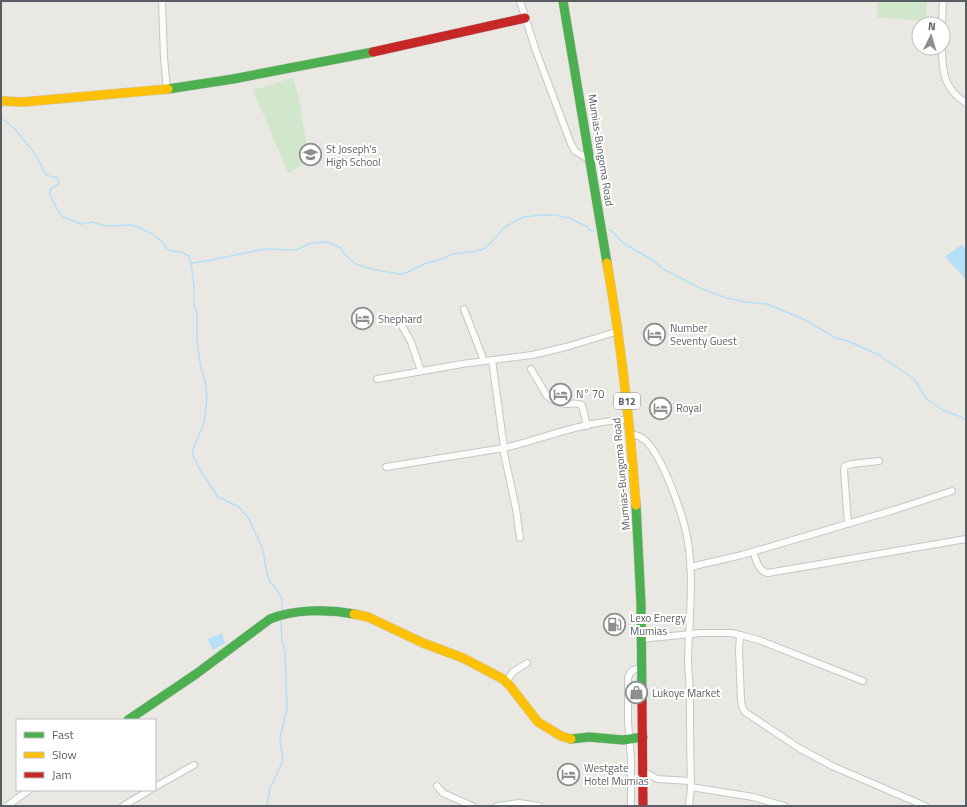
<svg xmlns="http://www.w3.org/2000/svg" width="967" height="807" viewBox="0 0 967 807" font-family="'Titillium Web',sans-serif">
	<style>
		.green { fill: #d1e7cc }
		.water { fill: #b5e0f7 }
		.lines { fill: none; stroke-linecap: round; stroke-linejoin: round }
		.stream { stroke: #b5e0f7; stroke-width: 1.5 }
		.street-casing { stroke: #c6c6c6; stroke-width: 8 }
		.fast-casing { stroke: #c7c7c7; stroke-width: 10 }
		.slow-casing { stroke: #c7c7c7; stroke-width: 10 }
		.jam-casing { stroke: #c7c7c7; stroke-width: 10 }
		.street { stroke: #fcfcfb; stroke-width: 6 }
		.fast { stroke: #4caf50; stroke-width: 9 }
		.slow { stroke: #ffc107; stroke-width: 9 }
		.jam { stroke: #c62828; stroke-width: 9 }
		.labels { text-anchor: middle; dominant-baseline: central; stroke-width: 4; stroke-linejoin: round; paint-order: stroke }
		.shield { fill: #fff; stroke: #8b8e91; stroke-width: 1 }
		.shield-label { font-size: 10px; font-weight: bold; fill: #595e62 }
		.poi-label { font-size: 11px; fill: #595e62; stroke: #fff; text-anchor: start }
		.street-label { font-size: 11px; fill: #595e62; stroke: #fff }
	</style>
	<rect width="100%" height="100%" fill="#eae8e3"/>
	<g class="green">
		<polygon points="878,1 927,1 925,21 877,17"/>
		<polygon points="293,78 298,94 306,140 306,154 303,165 288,173 253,90"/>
	</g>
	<g class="water">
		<polygon points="961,245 966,249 966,279 946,258 946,256"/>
		<polygon points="222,633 225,643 213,650 208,639"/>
	</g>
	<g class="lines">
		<g class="stream">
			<polyline points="1,118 15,129 36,155 46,175 58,178 59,184 52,188 50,191 50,195 59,213 63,217 81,224 92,222 107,226 130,225 138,227 154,235 163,243 167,249 171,251 181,252 189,256 191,263 194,287 194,304 197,314 197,341 201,368 205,380 207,399 204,423 193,449 193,456 200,470 218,497 239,507 249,519 263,550 267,574 269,580 279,593 282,600 282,610"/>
			<polyline points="609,230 611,230 623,243 654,261 663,269 702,289 727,298 746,302 767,304 805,320 836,338 848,341 879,355 914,379 926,398 942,410 961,417 966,421"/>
			<polyline points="192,263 206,261 265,249 296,250 311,243 327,242 341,248 344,254 356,264 372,269 399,274 406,273 424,264 445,258 452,254 477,251 486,248 504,228 515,221 524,217 541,215 555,215 569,218 586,226 589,230 594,231"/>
			<polyline points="267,806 270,788 283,761 280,738 287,708 285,652 282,641 281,620"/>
		</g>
		<defs>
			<g id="street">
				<polyline points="162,1 164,58 167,89"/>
				<polyline points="520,1 536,51 571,144 575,151 590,160"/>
				<polyline points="942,24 943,1"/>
				<path d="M942 48C942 72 944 89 966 103"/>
				<polyline points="464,309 484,361"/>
				<polyline points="401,324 411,342 421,371"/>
				<path d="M492 360 504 448C545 438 587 420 629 420"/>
				<path d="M531 369 547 396C552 400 559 404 566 404 572 404 577 402 582 405L587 426"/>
				<polyline points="377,379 462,364 532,355 566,347 619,331"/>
				<path d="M631 435C635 435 639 435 642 438 662 451 684 518 688 542 694 580 689 621 688 660 688 672 690 684 690 696 690 726 690 756 691 787L689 806"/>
				<polyline points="386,467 504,448 504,453 516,509 520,538"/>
				<polyline points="848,524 844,470 845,466 852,464 879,461"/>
				<path d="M753 552C757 560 758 572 768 573L966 539"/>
				<polyline points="690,567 742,555 894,510 952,491"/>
				<polyline points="740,635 739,650 741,700 742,707 745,712 799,748 832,766 925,806"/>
				<polyline points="641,639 701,633 731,633 740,635 759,640 863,681"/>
				<polyline points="506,682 513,672 527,663"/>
				<polyline points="643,771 657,779 691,781"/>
				<polyline points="437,786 443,793 472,806"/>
				<polyline points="155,787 194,765"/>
				<polyline points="691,787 753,797 784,806"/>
				<polyline points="7,806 29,790"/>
				<polyline points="123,806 150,790"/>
				<polyline points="497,806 519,803 539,806"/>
				<path d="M631 806V759L628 722V678C630 670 634 669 642 668"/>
			</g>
			<g id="fast">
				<polyline points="563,1 607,263"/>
				<polyline points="168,89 233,79 373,52"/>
				<polyline points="636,505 641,604 642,701"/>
				<path d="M128 720 196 674 270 619C294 609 328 609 354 614"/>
				<polyline points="571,739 589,737 623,740 643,737"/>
			</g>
			<g id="slow">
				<polyline points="1,101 23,102 168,89"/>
				<path d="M607 263C621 343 630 424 636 505"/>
				<polyline points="354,614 368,617 423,643 463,658 503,679 510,686 538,722 561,736 571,739"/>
			</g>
			<g id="jam">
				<polyline points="373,52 525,18"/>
				<polyline points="642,701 643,806"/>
			</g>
		</defs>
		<use href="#street" class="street-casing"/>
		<use href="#fast" class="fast-casing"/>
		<use href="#slow" class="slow-casing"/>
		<use href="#jam" class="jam-casing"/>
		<use href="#street" class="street"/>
		<use href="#fast" class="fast"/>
		<use href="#slow" class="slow"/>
		<use href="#jam" class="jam"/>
	</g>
	<defs>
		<symbol id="school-ring" viewBox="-11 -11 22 22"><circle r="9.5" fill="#fff" stroke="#8c8e8f" stroke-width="1.5"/><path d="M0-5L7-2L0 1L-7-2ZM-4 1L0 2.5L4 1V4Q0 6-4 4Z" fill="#8c8e8f"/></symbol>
		<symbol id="hotel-ring" viewBox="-11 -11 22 22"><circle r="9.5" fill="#fff" stroke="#8c8e8f" stroke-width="1.5"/><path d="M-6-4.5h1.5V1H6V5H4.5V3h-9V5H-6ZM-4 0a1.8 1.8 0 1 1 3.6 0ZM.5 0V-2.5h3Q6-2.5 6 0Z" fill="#8c8e8f"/></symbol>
		<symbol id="fuel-ring" viewBox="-11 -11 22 22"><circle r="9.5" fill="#fff" stroke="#8c8e8f" stroke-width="1.5"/><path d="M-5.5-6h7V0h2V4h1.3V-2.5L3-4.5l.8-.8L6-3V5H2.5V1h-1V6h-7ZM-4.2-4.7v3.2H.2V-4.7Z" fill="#8c8e8f"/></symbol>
		<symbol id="shop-ring" viewBox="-11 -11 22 22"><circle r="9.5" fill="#fff" stroke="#8c8e8f" stroke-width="1.5"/><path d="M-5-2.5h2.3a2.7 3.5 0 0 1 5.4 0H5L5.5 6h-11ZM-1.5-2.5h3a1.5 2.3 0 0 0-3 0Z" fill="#8c8e8f"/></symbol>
	</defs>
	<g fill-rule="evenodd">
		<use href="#school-ring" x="298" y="142" width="25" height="25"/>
		<use href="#hotel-ring" x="350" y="306" width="25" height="25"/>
		<use href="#hotel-ring" x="642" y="322" width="25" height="25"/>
		<use href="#hotel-ring" x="548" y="382" width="25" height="25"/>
		<use href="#hotel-ring" x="648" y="396" width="25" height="25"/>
		<use href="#fuel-ring" x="602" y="612" width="25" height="25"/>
		<use href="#shop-ring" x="624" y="680" width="25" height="25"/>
		<use href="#hotel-ring" x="556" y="762" width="25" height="25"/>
	</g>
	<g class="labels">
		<rect class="shield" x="614" y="393" width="26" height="16" rx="3"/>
		<g class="shield-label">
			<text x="627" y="401">B12</text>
		</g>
		<g class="poi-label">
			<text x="326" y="149">St Joseph's<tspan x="326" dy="13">High School</tspan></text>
			<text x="378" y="319">Shephard</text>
			<text x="670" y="328">Number<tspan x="670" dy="13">Seventy Guest</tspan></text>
			<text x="576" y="394">N° 70</text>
			<text x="676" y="408">Royal</text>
			<text x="630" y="618">Lexo Energy<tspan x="630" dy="13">Mumias</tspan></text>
			<text x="652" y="693">Lukoye Market</text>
			<text x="584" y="768">Westgate<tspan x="584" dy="13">Hotel Mumias</tspan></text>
		</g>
		<g class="street-label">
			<text transform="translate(601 150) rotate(81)">Mumias-Bungoma Road</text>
			<text transform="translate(621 474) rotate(-95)">Mumias-Bungoma Road</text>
		</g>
	</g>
	<rect width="967" height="807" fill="none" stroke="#595e62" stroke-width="4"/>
	<rect x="16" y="719" width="140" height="72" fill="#ffffff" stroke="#bdbfc0"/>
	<rect x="24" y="732" width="20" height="6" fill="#4caf50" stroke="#bdbfc0"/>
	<text x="52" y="739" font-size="12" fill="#595e62">Fast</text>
	<rect x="24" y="752" width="20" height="6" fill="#ffc107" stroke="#bdbfc0"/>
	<text x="52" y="759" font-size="12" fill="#595e62">Slow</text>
	<rect x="24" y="772" width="20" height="6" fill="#c62828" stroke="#bdbfc0"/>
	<text x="52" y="779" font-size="12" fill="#595e62">Jam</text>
	<g transform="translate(931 36) rotate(5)"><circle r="19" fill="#ffffff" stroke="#bdbfc0"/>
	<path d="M0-3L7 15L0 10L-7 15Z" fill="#8c8e8f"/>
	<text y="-6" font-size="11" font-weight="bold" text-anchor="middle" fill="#595e62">N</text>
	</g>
</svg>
